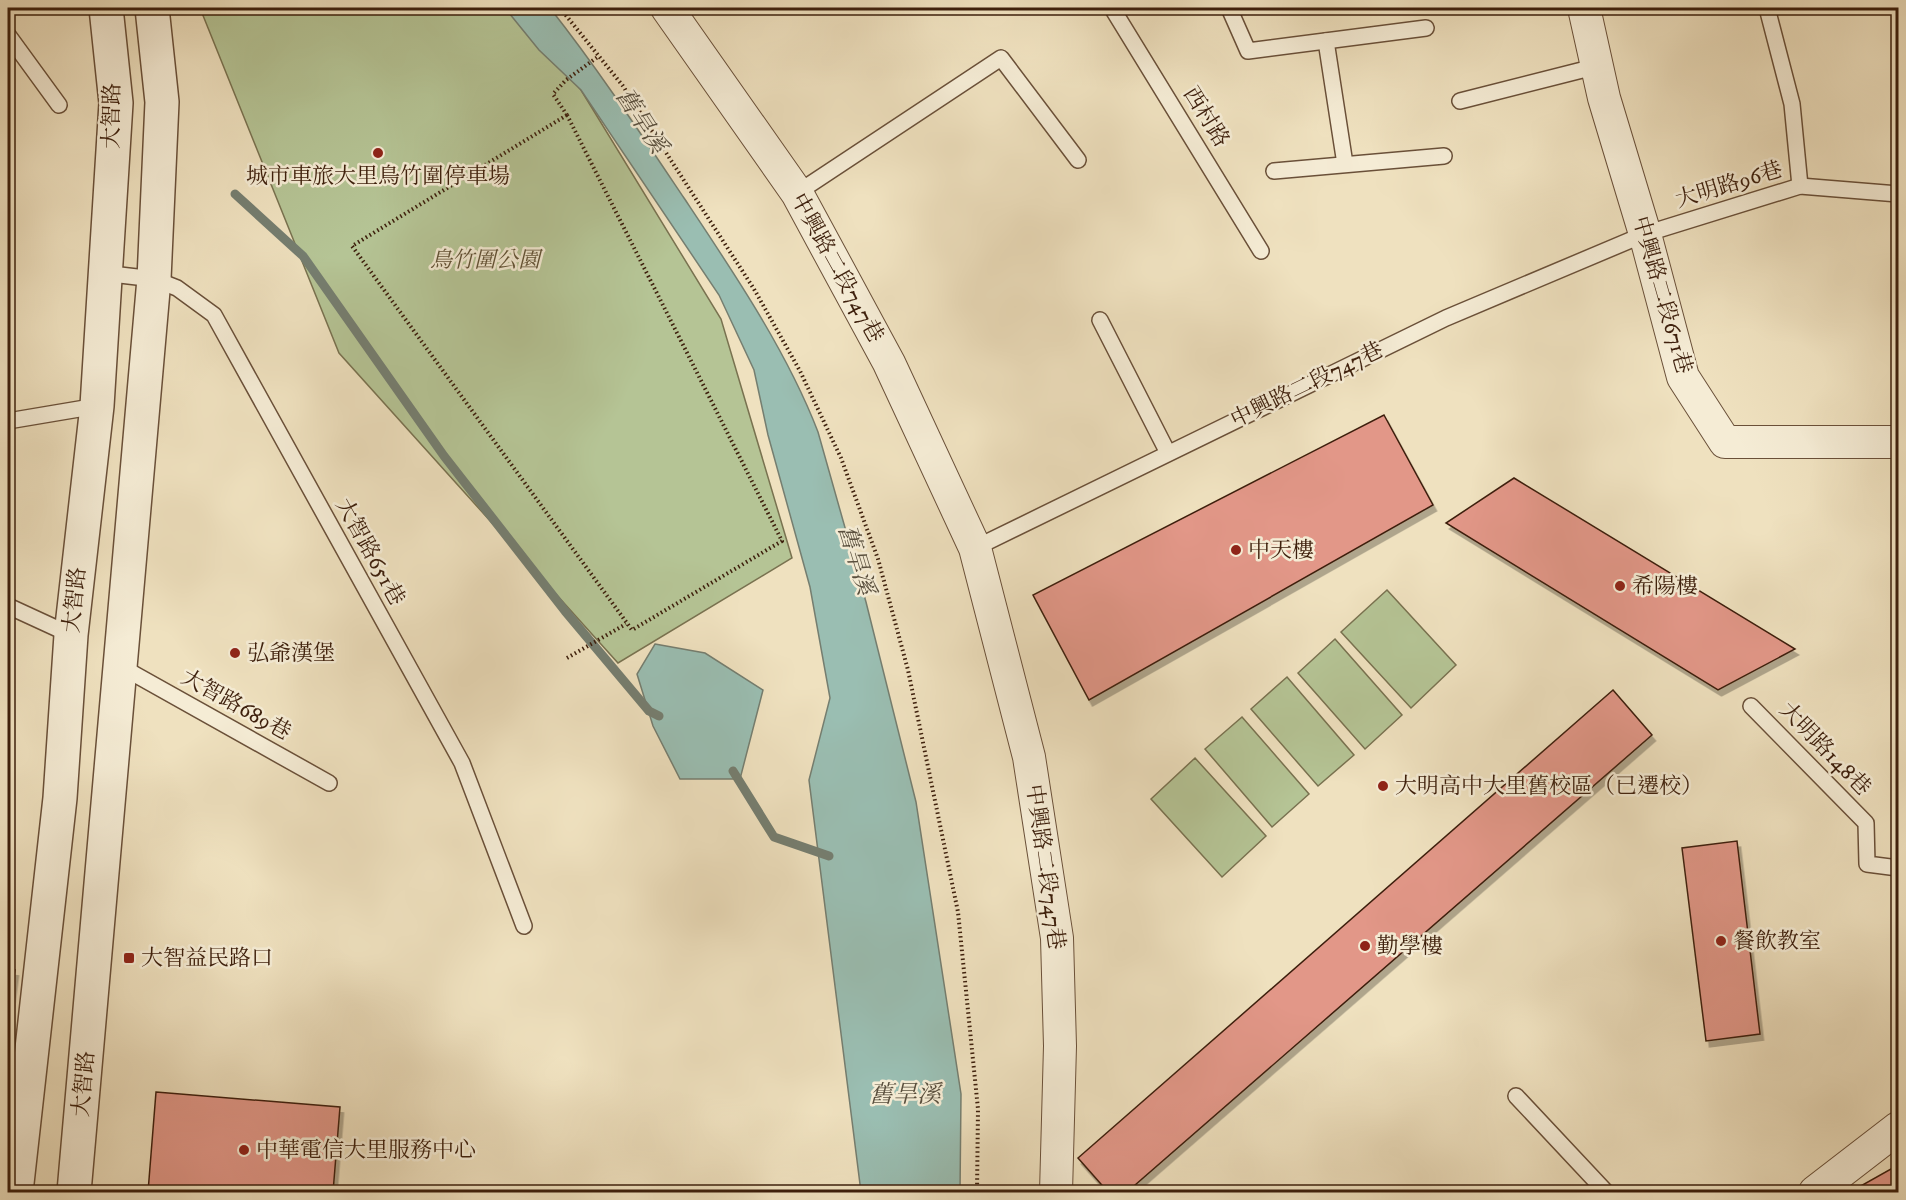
<svg xmlns="http://www.w3.org/2000/svg" width="1906" height="1200" viewBox="0 0 1906 1200" font-family="'IM FELL DW Pica','Noto Serif TC',serif">
	<style>
		.green { fill: #b5c495; stroke: #797250; stroke-width: 1.5 }
		.water { fill: #9abeb2; stroke: #757e70; stroke-width: 1.5 }
		.lines { fill: none; stroke-linecap: round; stroke-linejoin: round }
		.stream { stroke: #757e70; stroke-width: 9 }
		.building { fill: #e29788; stroke: #3d1f0c; stroke-width: 1.5; filter: url(#shadow) }
		.service-casing { stroke: #6a5039; stroke-width: 18 }
		.minor-casing { stroke: #6a5039; stroke-width: 34 }
		.tertiary-casing { stroke: #6a5039; stroke-width: 36 }
		.path { stroke: #3d1f0c; stroke-width: 4; stroke-dasharray: 1.5 3; stroke-linecap: butt }
		.service { stroke: #f5ecd5; stroke-width: 15 }
		.minor { stroke: #f5ecd5; stroke-width: 32 }
		.tertiary { stroke: #f5ecd5; stroke-width: 33 }
		.poi-dot { fill: #8f2418; stroke: #f5ecd5; stroke-width: 2 }
		.labels { text-anchor: middle; dominant-baseline: central; stroke-width: 5; stroke-linejoin: round; paint-order: stroke }
		.street-label { font-size: 22px; fill: #3d1f0c; stroke: #f5ecd5 }
		.poi-label { font-size: 22px; fill: #3d1f0c; stroke: #f5ecd5; text-anchor: start }
		.park-label { font-size: 22px; font-style: italic; fill: #615135; stroke: #f5ecd5 }
		.water-label { font-size: 24px; font-style: italic; fill: #594f3e; stroke: #f5ecd5 }
	</style>
	<defs>
		<filter id="shadow"><feDropShadow dx="3.5" dy="6" stdDeviation="0" flood-color="#0004"/></filter>
	</defs>
	<rect width="100%" height="100%" fill="#efe1bf"/>
	<filter id="stains"><feTurbulence type="fractalNoise" baseFrequency=".00333" numOctaves="4"/><feColorMatrix values="0 0 0 0 .2 0 0 0 0 .09 0 0 0 0 .02 0 0 0 .5 -.17"/></filter>
	<radialGradient id="worn" r=".72"><stop offset=".6" stop-color="#630" stop-opacity="0"/><stop offset="1" stop-color="#630" stop-opacity=".3"/></radialGradient>
	<g class="green">
		<polygon points="200,8 517,8 581,90 721,319 792,558 618,663 339,353"/>
		<polygon points="1387,590 1456,665 1411,708 1341,632"/>
		<polygon points="1335,639 1402,715 1365,749 1298,673"/>
		<polygon points="1287,677 1354,755 1318,786 1251,709"/>
		<polygon points="1242,717 1309,794 1272,827 1205,749"/>
		<polygon points="1195,758 1266,836 1222,877 1151,799"/>
	</g>
	<g class="water">
		<path d="M505 8H550C598 69 641 134 684 198 732 270 787 351 818 432L866 602 916 802 961 1094 960 1192H861L809 780 830 698 810 587 768 435 754 370 719 295 581 90 539 50Z"/>
		<polygon points="655,644 705,653 763,690 740,779 680,779 653,726 637,674"/>
	</g>
	<g class="lines">
		<g class="stream">
			<polyline points="235,194 303,256 444,456 565,611 649,711 659,716"/>
			<polyline points="733,771 774,837 829,856"/>
		</g>
	</g>
	<g class="building">
		<polygon points="1384,415 1433,505 1089,700 1033,595"/>
		<polygon points="1514,478 1795,649 1718,690 1446,523"/>
		<polygon points="1613,690 1652,735 1127,1192 1108,1192 1078,1158"/>
		<polygon points="1737,841 1760,1034 1706,1041 1682,848"/>
		<polygon points="8,969 15,970 8,1022"/>
		<polygon points="156,1092 340,1107 333,1192 148,1192"/>
		<polygon points="1898,1165 1898,1192 1850,1192"/>
	</g>
	<g class="lines">
		<defs>
			<g id="service">
				<polyline points="1112,8 1261,251"/>
				<polyline points="1229,8 1248,51 1426,28"/>
				<polyline points="1767,8 1792,104 1800,186"/>
				<polyline points="8,35 59,105"/>
				<polyline points="1326,41 1345,164"/>
				<polyline points="1460,101 1598,66"/>
				<polyline points="1274,171 1444,156"/>
				<polyline points="797,193 1001,58 1078,160"/>
				<polyline points="103,273 154,279 177,288 214,315 462,763 524,926"/>
				<polyline points="1100,320 1168,453"/>
				<polyline points="8,421 97,406"/>
				<polyline points="975,548 1446,318 1645,234 1800,186 1898,194"/>
				<polyline points="8,606 71,635"/>
				<polyline points="120,666 329,783"/>
				<polyline points="1751,706 1866,823 1867,864 1898,868"/>
				<polyline points="1516,1096 1606,1192"/>
			</g>
			<g id="minor">
				<polyline points="667,8 797,193 889,363 975,548 1029,757 1057,938 1060,1046 1056,1192"/>
				<polyline points="1584,8 1604,98 1645,234 1683,377 1725,442 1898,442"/>
				<polyline points="1815,1192 1898,1128"/>
			</g>
			<g id="tertiary">
				<polyline points="16,1192 60,798 71,635 97,406 116,103 106,8"/>
				<polyline points="74,1192 154,279 162,102 152,8"/>
			</g>
		</defs>
		<use href="#service" class="service-casing"/>
		<use href="#minor" class="minor-casing"/>
		<use href="#tertiary" class="tertiary-casing"/>
		<g class="path">
			<polyline points="560,8 623,86 754,289 800,371 841,458 878,559 908,670 958,912 978,1109 977,1192"/>
			<polygon points="567,115 782,541 632,630 352,246"/>
			<polyline points="567,115 553,94 566,80 599,56"/>
			<polyline points="567,658 626,624"/>
		</g>
		<use href="#service" class="service"/>
		<use href="#minor" class="minor"/>
		<use href="#tertiary" class="tertiary"/>
	</g>
	<g class="poi-dot">
		<circle cx="378" cy="153" r="6"/>
		<circle cx="1236" cy="550" r="6"/>
		<circle cx="1620" cy="586" r="6"/>
		<circle cx="235" cy="653" r="6"/>
		<circle cx="1383" cy="786" r="6"/>
		<circle cx="1721" cy="941" r="6"/>
		<circle cx="1365" cy="946" r="6"/>
		<rect x="123" y="952" width="12" height="12" rx="3"/>
		<circle cx="244" cy="1150" r="6"/>
	</g>
	<g class="labels">
		<g class="street-label">
			<text transform="translate(112 116) rotate(-89)">大智路</text>
			<text transform="translate(1206 117) rotate(58)">西村路</text>
			<text transform="translate(1729 185) rotate(-17)">大明路96巷</text>
			<text transform="translate(837 268) rotate(61)">中興路二段747巷</text>
			<text transform="translate(1662 295) rotate(74)">中興路二段671巷</text>
			<text transform="translate(1307 385) rotate(-26)">中興路二段747巷</text>
			<text transform="translate(370 552) rotate(61)">大智路651巷</text>
			<text transform="translate(75 600) rotate(-84)">大智路</text>
			<text transform="translate(236 705) rotate(29)">大智路689巷</text>
			<text transform="translate(1825 749) rotate(46)">大明路148巷</text>
			<text transform="translate(1045 867) rotate(82)">中興路二段747巷</text>
			<text transform="translate(84 1084) rotate(-85)">大智路</text>
		</g>
		<g class="poi-label">
			<text x="378" y="176" text-anchor="middle">城市車旅大里鳥竹圍停車場</text>
			<text x="1248" y="550">中天樓</text>
			<text x="1632" y="586">希陽樓</text>
			<text x="247" y="653">弘爺漢堡</text>
			<text x="1395" y="786">大明高中大里舊校區（已遷校）</text>
			<text x="1733" y="941">餐飲教室</text>
			<text x="1377" y="946">勤學樓</text>
			<text x="141" y="958">大智益民路口</text>
			<text x="256" y="1150">中華電信大里服務中心</text>
		</g>
		<g class="park-label">
			<text x="485" y="260">鳥竹圍公園</text>
		</g>
		<g class="water-label">
			<text transform="translate(641 121) rotate(57)">舊旱溪</text>
			<text transform="translate(856 560) rotate(73)">舊旱溪</text>
			<text x="905" y="1095">舊旱溪</text>
		</g>
	</g>
	<rect width="1906" height="1200" fill="none" stroke="#efe1bf" stroke-width="30"/>
	<rect x="9" y="9" width="1888" height="1182" fill="none" stroke="#3d1f0c" stroke-width="3"/>
	<rect x="15" y="15" width="1876" height="1170" fill="none" stroke="#3d1f0c" stroke-width="1.5"/>
	<rect width="100%" height="100%" filter="url(#stains)"/>
	<rect width="100%" height="100%" fill="url(#worn)"/>
</svg>
